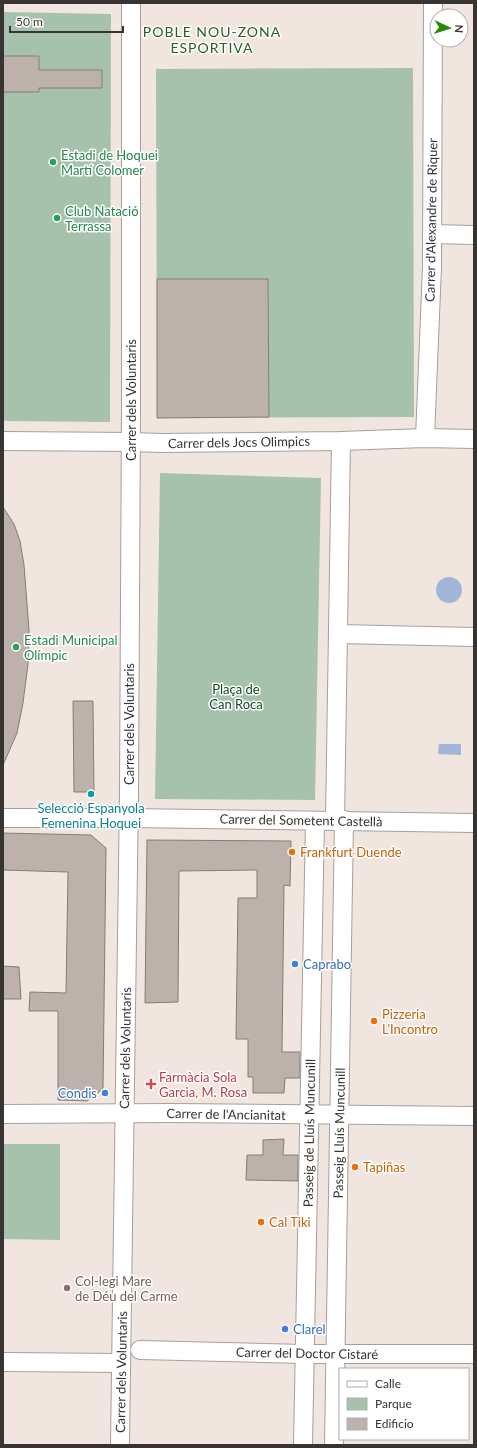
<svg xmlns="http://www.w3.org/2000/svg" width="477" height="1448" viewBox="0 0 477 1448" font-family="Lato,sans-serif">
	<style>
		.green { fill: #a7c2ac }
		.water { fill: #a1b5d8 }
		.building { fill: #bcb1ab; stroke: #867c76 }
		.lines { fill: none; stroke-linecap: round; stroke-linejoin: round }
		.minor-casing { stroke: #a99f99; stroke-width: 20 }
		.minor { stroke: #fff; stroke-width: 18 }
		.leisure-dot { fill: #2e9e5b; stroke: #fff; stroke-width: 1.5 }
		.culture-dot { fill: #0f9aa8; stroke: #fff; stroke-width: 1.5 }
		.food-dot { fill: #e8710a; stroke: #fff; stroke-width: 1.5 }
		.shop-dot { fill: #3f7fe0; stroke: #fff; stroke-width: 1.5 }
		.health-dot { fill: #e0444e; stroke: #fff; stroke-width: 1.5 }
		.education-dot { fill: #8d6e63; stroke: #fff; stroke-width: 1.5 }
		.labels { text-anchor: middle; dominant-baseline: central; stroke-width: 3; stroke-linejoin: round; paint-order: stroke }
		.leisure-label { font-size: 13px; fill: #27864d; stroke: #fff; text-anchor: start }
		.street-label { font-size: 13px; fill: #383432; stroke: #fff }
		.park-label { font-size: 13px; fill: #0f4824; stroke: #fff }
		.culture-label { font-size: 13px; fill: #0d838f; stroke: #fff }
		.food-label { font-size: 13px; fill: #c56008; stroke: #fff; text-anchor: start }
		.shop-label { font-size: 13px; fill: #366cbe; stroke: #fff; text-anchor: start }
		.health-label { font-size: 13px; fill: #be3a42; stroke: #fff; text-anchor: start }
		.education-label { font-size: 13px; fill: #785e54; stroke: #fff; text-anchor: start }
		.neighbourhood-label { font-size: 14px; letter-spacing: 1px; fill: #2d5c24; stroke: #fff }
	</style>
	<rect width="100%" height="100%" fill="#f0e6df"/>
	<g class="green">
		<polygon points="3,12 111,14 110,422 3,421"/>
		<polygon points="413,68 414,417 157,418 156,69"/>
		<polygon points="160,473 321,478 315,800 155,799"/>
		<polygon points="3,1144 60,1144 60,1240 3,1239"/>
	</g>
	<g class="water">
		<circle cx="449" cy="590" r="13"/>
		<polygon points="439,744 461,744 461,755 438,754"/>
	</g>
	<g class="building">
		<polygon points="3,56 39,56 39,70 102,70 102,88 39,88 39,92 3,92"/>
		<polygon points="157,279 268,279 269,417 157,418"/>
		<polygon points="3,507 14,524 20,541 24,565 29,630 28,664 23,703 17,733 3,765"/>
		<polygon points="73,701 93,701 94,792 74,792"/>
		<polygon points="3,833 91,835 106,848 103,1089 87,1101 58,1100 58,1011 29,1011 30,992 66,993 68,872 3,870"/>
		<polygon points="147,840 291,841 290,886 284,885 282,1052 300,1052 300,1078 285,1078 284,1093 253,1093 253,1077 248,1077 248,1039 236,1039 238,898 257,898 257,870 179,871 178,1002 145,1003"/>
		<polygon points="3,966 19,967 21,999 3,999"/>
		<polygon points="284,1139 283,1155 298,1155 298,1181 246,1180 247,1155 263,1155 263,1140"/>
	</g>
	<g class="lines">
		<defs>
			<g id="minor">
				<polyline points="432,234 474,235"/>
				<polyline points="425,438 432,267 433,3"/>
				<polyline points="3,441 131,442 161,443 341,441 425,438 474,439"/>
				<polyline points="338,634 474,637"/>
				<polyline points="3,818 128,818 474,823"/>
				<polyline points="335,820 341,441"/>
				<polyline points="3,1114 170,1113 474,1116"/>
				<polyline points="140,1350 304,1354 474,1354"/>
				<polyline points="3,1362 121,1363"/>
				<polyline points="120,1445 129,793 131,410 131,3"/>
				<polyline points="303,1445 315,821"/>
				<polyline points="334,1445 344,820"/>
			</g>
		</defs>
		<use href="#minor" class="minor-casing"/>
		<use href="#minor" class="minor"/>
	</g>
	<g class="leisure-dot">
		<circle cx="53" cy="162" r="4"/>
		<circle cx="57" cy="218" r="4"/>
		<circle cx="16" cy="647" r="4"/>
	</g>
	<circle class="culture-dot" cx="91" cy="794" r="4"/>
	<g class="food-dot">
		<circle cx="292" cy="852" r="4"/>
		<circle cx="374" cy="1021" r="4"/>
		<circle cx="355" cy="1167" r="4"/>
		<circle cx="261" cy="1222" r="4"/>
	</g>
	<g class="shop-dot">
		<circle cx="295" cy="964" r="4"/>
		<circle cx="105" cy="1093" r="4"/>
		<circle cx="285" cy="1329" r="4"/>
	</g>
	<path class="health-dot" d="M149 1078h4v4h4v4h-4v4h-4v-4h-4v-4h4z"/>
	<circle class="education-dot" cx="67" cy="1288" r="4"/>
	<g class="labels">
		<g class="leisure-label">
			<text x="61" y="155">Estadi de Hoquei<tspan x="61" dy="15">Martí Colomer</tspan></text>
			<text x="65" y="211">Club Natació<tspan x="65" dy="15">Terrassa</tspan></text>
			<text x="24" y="640">Estadi Municipal<tspan x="24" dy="15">Olímpic</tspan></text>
		</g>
		<g class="street-label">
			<text transform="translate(431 220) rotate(-89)">Carrer d'Alexandre de Riquer</text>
			<text transform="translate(131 400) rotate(-90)">Carrer dels Voluntaris</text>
			<text transform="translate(239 442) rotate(-1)">Carrer dels Jocs Olimpics</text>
			<text transform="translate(129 724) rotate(-90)">Carrer dels Voluntaris</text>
			<text transform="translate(301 820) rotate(1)">Carrer del Sometent Castellà</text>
			<text transform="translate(125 1048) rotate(-89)">Carrer dels Voluntaris</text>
			<text transform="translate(226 1114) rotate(1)">Carrer de l'Ancianitat</text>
			<text transform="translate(309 1133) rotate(-89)">Passeig de Lluís Muncunill</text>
			<text transform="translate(339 1133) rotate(-89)">Passeig Lluís Muncunill</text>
			<text transform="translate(307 1353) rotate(1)">Carrer del Doctor Cistaré</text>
			<text transform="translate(121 1372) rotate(-89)">Carrer dels Voluntaris</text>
		</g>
		<g class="park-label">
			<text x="236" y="689">Plaça de<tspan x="236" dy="15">Can Roca</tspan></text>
		</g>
		<g class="culture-label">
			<text x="91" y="808">Selecció Espanyola<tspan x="91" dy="15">Femenina Hoquei</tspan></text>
		</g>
		<g class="food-label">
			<text x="300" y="852">Frankfurt Duende</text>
			<text x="382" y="1014">Pizzeria<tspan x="382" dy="15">L'Incontro</tspan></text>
			<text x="363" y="1167">Tapiñas</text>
			<text x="269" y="1222">Cal Tiki</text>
		</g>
		<g class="shop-label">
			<text x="303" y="964">Caprabo</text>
			<text x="97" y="1093" text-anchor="end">Condis</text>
			<text x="293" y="1329">Clarel</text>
		</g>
		<g class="health-label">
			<text x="159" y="1077">Farmàcia Sola<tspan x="159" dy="15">Garcia, M. Rosa</tspan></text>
		</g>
		<g class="education-label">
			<text x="75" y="1281">Col-legi Mare<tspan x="75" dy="15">de Déu del Carme</tspan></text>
		</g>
		<g class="neighbourhood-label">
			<text x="212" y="31">POBLE NOU-ZONA<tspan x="212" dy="16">ESPORTIVA</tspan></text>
		</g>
	</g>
	<rect width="477" height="1448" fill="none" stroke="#383432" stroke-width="8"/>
	<rect x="339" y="1368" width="130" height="72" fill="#ffffff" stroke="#afaead"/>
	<rect x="347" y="1381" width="20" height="6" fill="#ffffff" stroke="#afaead"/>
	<text x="375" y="1388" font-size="12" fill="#383432">Calle</text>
	<rect x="347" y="1398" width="20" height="12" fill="#a7c2ac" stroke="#afaead"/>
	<text x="375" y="1408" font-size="12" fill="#383432">Parque</text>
	<rect x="347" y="1418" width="20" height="12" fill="#bcb1ab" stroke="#afaead"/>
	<text x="375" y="1428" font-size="12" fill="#383432">Edificio</text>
	<g transform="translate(449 28) rotate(94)"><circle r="19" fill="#ffffff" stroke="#afaead"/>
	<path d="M0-3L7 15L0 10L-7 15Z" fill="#258c07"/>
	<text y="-6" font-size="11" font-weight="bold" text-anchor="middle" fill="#383432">N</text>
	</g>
	<path d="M10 26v6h113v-6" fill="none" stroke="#383432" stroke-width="2"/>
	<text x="16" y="26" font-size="12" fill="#383432" stroke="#ffffff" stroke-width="3" paint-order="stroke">50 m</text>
</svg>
